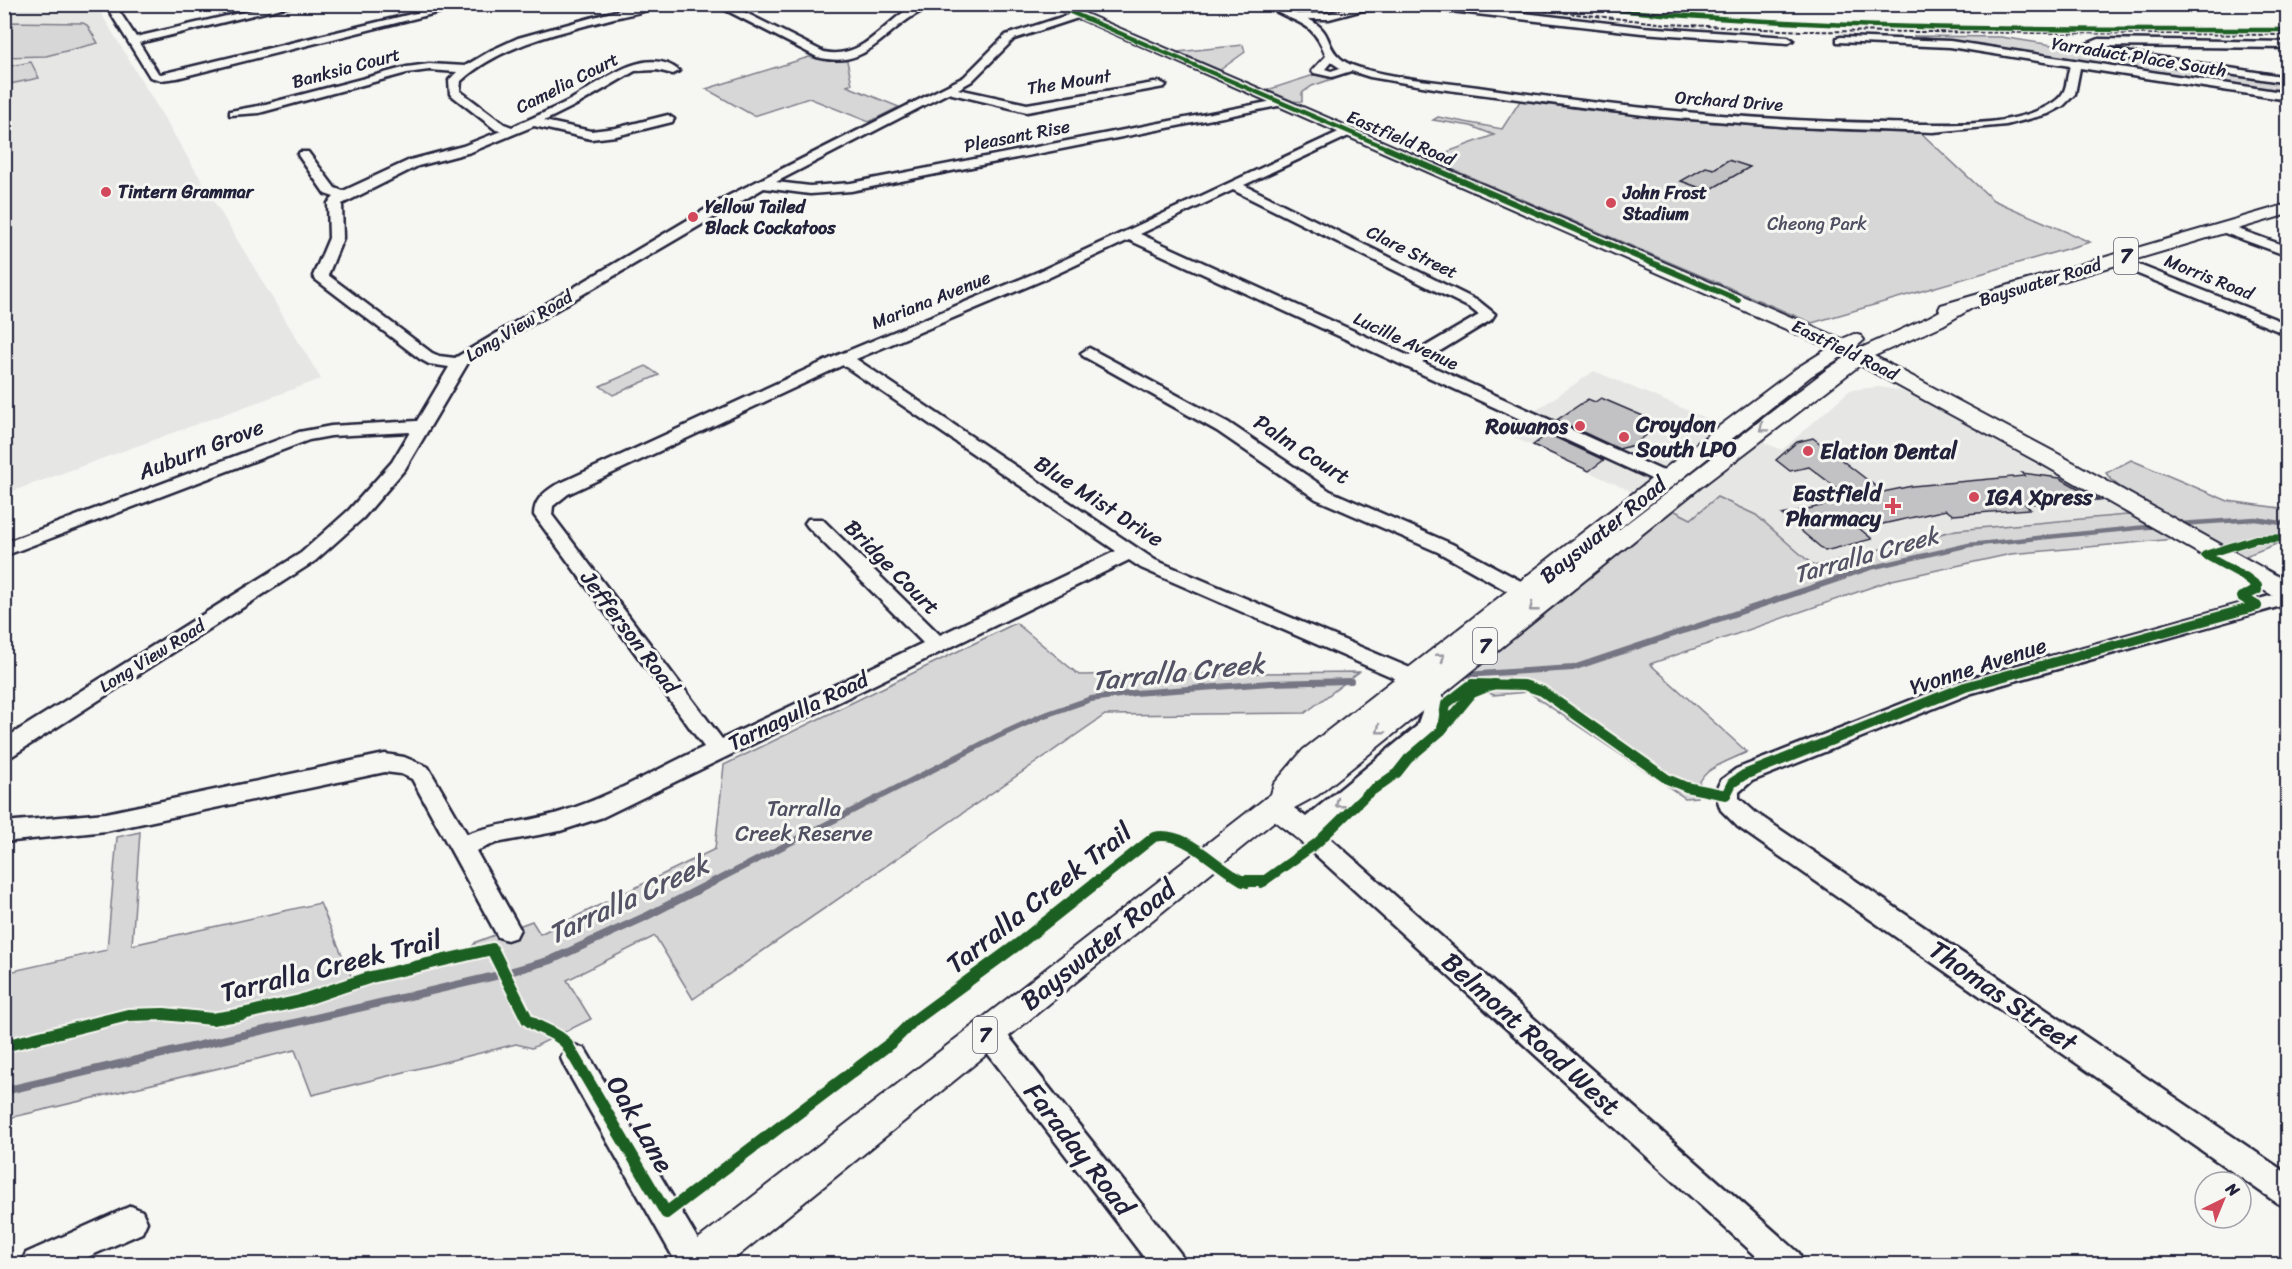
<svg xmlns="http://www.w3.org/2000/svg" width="2292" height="1269" viewBox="0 0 2292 1269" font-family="Sriracha,sans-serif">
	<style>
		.built { fill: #e6e6e4 }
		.green { fill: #d7d7d7; stroke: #7c7c89; stroke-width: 1.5 }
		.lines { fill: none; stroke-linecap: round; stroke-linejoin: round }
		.stream-far2 { stroke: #757583; stroke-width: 4.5 }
		.stream-far1 { stroke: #757583; stroke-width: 6 }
		.stream { stroke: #757583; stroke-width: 8 }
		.building { fill: #c2c2c4; stroke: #22223b; stroke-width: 1.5 }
		.minor-casing { stroke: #22223b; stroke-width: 5 }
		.major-casing { stroke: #22223b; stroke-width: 4 }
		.minor { fill: #f6f6f2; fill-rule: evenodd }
		.major { fill: #f6f6f2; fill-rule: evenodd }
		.rail { stroke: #22223b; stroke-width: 2; stroke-dasharray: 4.5 2; stroke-linecap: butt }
		.cycleway-far4-casing { stroke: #f6f6f2; stroke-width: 7 }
		.cycleway-far3-casing { stroke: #f6f6f2; stroke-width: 8 }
		.cycleway-far2-casing { stroke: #f6f6f2; stroke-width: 10 }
		.cycleway-far1-casing { stroke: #f6f6f2; stroke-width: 14 }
		.cycleway-casing { stroke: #f6f6f2; stroke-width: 16 }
		.cycleway-far4 { stroke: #1b5e20; stroke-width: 4.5 }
		.cycleway-far3 { stroke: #1b5e20; stroke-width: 6 }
		.cycleway-far2 { stroke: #1b5e20; stroke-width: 8 }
		.cycleway-far1 { stroke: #1b5e20; stroke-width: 10 }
		.cycleway { stroke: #1b5e20; stroke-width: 12 }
		.oneway { stroke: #9797a0 }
		.poi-dot { fill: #d1495b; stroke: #f6f6f2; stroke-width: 2 }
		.labels { text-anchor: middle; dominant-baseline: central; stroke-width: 6; stroke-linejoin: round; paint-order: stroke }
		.far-street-label { font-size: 18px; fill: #22223b; stroke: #f6f6f2 }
		.far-poi-label { font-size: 18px; font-weight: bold; fill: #22223b; stroke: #f6f6f2; text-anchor: start }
		.far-park-label { font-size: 18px; fill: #4f4f62; stroke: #f6f6f2 }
		.shield { fill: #f6f6f2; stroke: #626272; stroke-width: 1.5 }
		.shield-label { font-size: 21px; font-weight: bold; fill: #22223b }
		.poi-label { font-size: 22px; font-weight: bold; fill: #22223b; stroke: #f6f6f2; text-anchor: start }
		.street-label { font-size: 22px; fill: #22223b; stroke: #f6f6f2 }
		.park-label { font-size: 22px; fill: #4f4f62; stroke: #f6f6f2 }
		.water-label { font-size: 24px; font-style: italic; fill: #535365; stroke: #f6f6f2 }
		.near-street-label { font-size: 27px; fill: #22223b; stroke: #f6f6f2 }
		.near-water-label { font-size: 28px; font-style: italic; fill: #535365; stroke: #f6f6f2 }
	</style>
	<rect width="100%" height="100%" fill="#f6f6f2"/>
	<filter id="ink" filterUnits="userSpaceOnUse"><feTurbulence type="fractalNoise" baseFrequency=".0167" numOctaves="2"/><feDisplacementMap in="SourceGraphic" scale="12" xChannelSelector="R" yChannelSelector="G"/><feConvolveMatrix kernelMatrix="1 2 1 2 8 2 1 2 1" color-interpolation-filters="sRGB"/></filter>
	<g filter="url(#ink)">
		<g class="built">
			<polygon points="5,5 96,5 321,379 5,494"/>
			<polygon points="1594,371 1782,450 1850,390 1879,387 1898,390 1913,395 2127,515 1956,530 1814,566 1756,515 1717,498 1691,519 1513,437 1544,416 1535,411"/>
		</g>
		<g class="green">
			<polygon points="5,22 83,23 87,25 98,43 46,56 5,57"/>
			<polygon points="1913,36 2001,37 2287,82 2287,95"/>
			<polygon points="1243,45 1245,52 1220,70 1178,52"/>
			<polygon points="809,57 826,61 847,61 852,84 847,86 899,107 869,122 809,98 754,116 706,89"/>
			<polygon points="31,62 39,78 5,85 5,67"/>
			<polygon points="1317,74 1332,79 1312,86 1302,93 1302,102 1293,101 1267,90"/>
			<path d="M1520 101C1653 120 1786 131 1921 133L1993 200 2090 242 1812 323 1428 159 1494 135 1471 126 1433 120 1438 117 1502 129Z"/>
			<polygon points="646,366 659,375 613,395 600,386"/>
			<path d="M2131 460 2228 501 2287 509V544L2279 543 2243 557C2210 539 2124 500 2106 473Z"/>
			<path d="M1717 497 1756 515 1814 566 1956 530 2127 515 2136 517 2175 539 2011 554 1892 580 1650 664 1747 752C1725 763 1695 769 1697 797L1685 798 1528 692 1493 695 1461 677 1671 509 1691 519Z"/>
			<polygon points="1016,623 1079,675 1359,672 1305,713 1105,715 693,999 655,936 567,980 591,1019 532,1048 516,1044 312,1095 295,1050 5,1119 4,973 107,950 117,837 140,832 132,945 320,903 352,978 468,951 476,942 532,921 540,934 715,849 724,765"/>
		</g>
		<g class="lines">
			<g class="stream-far2">
				<polyline points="2179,524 2255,519 2288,524"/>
				<polyline points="1840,578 1870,568 1969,545 2157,526"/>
			</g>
			<g class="stream-far1">
				<polyline points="1464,675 1573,668 1844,577"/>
				<polyline points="712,883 998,736 1042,716 1091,699 1134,693 1270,683 1351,681"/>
			</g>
			<polyline class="stream" points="4,1091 495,976 551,960 645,917 715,881"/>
		</g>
		<g class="building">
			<polygon points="1728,160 1750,167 1706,192 1703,189 1681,181 1706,167 1714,169"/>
			<polygon points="1601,398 1643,416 1660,424 1634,445 1619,449 1557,420 1588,399 1595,402"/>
			<polygon points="1548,434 1604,460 1589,471 1533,445"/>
			<polygon points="1813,438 1883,492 1912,486 2025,476 2022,473 2060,478 2099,500 2025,504 2030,509 1953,515 1946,510 1860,529 1872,539 1825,551 1782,515 1851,499 1809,467 1790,471 1776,460 1797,442"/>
		</g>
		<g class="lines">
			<defs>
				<g id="minor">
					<polygon points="105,4 139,4 119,11 136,37 278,4 298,4 139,43 158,73 161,74 453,4 472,4 177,78 161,80 150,77"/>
					<path d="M641 4H659C646 13 625 15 610 19 557 34 502 44 461 81L460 91 504 124 512 127C532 118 553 109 572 99 600 83 646 43 679 71L673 74 657 70 635 71 580 103 544 121 591 131 616 128 668 115 674 119 672 122 616 136 591 139 534 126 471 152 418 166 342 204 343 238 328 275 432 353 439 356 455 358 728 196 964 77 1006 35 1077 12 1081 13V17L1014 39 972 81 958 89 1027 104 1160 82 1166 85 1164 87 1027 112 948 93 776 182 810 186 851 183 1278 100 1284 103 1278 106 851 191 810 194 764 188 469 361 405 469 363 518 315 561 12 756 4 758V739L301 553 349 510 392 462 410 432 331 436 309 440 4 556V543L299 432 331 426 417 421 449 367 429 364 420 359 315 279 313 276 329 238 328 203 334 197 325 194 298 155 300 152H308L335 188 343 191 410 160 463 146 501 131 496 130 450 94 449 80 457 72 429 70 407 73 259 113 230 115V111L258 106 407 67 429 64 465 66 492 50 518 38Z"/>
					<path d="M714 4H728L824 52C861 60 882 25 910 8L921 4H939C931 9 921 10 913 16 878 38 864 69 817 57Z"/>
					<path d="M1265 4H1279L1297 14 1329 13 1361 4H1446L1642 27 1788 37 1793 40 1788 43 1642 33 1424 8 1363 10 1329 19H1308C1332 31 1325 43 1338 56 1346 65 1360 68 1371 71 1405 80 1443 82 1478 87 1613 107 1749 121 1885 123 1934 124 2012 130 2054 102 2069 92 2065 81 2070 66L1950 47 1837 42V38L1841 37 1950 41 2288 93V100L2080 68 2075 94 2063 106 2048 114 2006 125 1933 132 1792 127 1651 116 1440 89 1370 77 1351 71 1332 77 1314 73 1312 71 1326 56C1311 15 1293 26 1265 4ZM1331 62 1340 68 1331 71 1325 69Z"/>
					<polygon points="2099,39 2288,42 2288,48 2098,46 2106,49 2288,77 2288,83 2103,55 2084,45"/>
					<path d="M1347 128 1351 129V135L1244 185 1480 302 1495 314 1491 320 1422 362 1672 475 1675 479 1672 483H1660L1129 240 1050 277 856 359 1155 560 1422 673 1425 678 1422 683 1414 686 1406 683 1141 568 1129 560 603 817 560 831 496 843 476 851 520 929 516 937 507 940 498 937 412 779 401 774 385 772 106 831 4 842V822L106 813 385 754 404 757 428 767 467 834C497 823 530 822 561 812 610 797 657 769 704 747L534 515C534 501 543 493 554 486L838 355 1040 271ZM1233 190 1470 308 1479 315 1409 356 1140 234ZM843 365 1116 551 940 635 822 519H808L805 523 808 527 923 643 722 739 552 515 553 506 568 494Z"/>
					<polygon points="2224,224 2288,247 2288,256 2219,231 2217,228 2219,225"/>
					<polygon points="2116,256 2288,324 2288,335 2111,263 2109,260 2111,257"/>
					<polygon points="1089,348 1229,423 1330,491 1452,544 1532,587 1535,592 1532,597 1525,599 1518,597 1438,552 1316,499 1217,431 1083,356 1081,353"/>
					<polygon points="2288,591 2288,604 1972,693 1752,781 1739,792 1739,798 1756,813 2288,1174 2288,1207 2277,1203 1738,827 1721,810 1715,792 1721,780 1736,769 1957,682"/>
					<path d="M1431 681 1439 684 1445 709 1435 736 1322 831 1799 1253 1804 1264H1765L1297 838 1265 813 1261 806 1265 799C1281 794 1293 808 1306 817L1417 726 1423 709 1420 689 1423 684Z"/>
					<polygon points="989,1020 999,1024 1180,1253 1185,1264 1149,1264 979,1042 975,1033 979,1024"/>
					<polygon points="575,1045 585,1049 706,1253 711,1264 677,1264 565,1067 561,1058 565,1049"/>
					<polygon points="131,1206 142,1211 147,1222 142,1233 72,1264 21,1264 26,1253"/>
				</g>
				<path id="major" d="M1046 4H1063L1842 339 1854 334 1861 336 1864 340 1856 347 1859 349 1929 317 1940 311 1939 309 1941 305 2288 204V214L1972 308 1943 325 1874 356 2058 454 2288 582V601L2279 599 2042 464 1860 365 1702 486 1318 795 1283 814 728 1264H679L684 1250 1271 794 1274 784 1303 750 1713 431 1797 368 1829 348ZM1843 356 1846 357 1826 370 1578 561 1811 376Z"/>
			</defs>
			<use href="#minor" class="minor-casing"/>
			<use href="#major" class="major-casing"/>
			<use href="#minor" class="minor"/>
			<use href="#major" class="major"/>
			<polyline class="rail" points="1486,4 1668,24 1803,31 2288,35"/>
			<defs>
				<g id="cycleway-far4">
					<polyline points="1052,4 1389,149"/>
					<path d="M1557 4C1799 31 2044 30 2288 30"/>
				</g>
				<polyline id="cycleway-far3" points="1386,148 1738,300"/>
				<polyline id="cycleway-far2" points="2247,578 2205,555 2256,539 2288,538"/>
				<g id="cycleway-far1">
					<polyline points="2245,577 2257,586 2257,590 2242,597 2257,606"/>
					<polyline points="1442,728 1446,704 1472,684 1524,685 1542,691 1667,779 1686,787 1726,795 1732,783 1744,775 1965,687 2257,606"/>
					<path d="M1096 883 1154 837C1187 829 1217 870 1247 883"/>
					<polyline points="1261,883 1317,843 1366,795 1397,773 1408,759 1441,731 1472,693 1494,684"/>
				</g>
				<g id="cycleway">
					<polyline points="1243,881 1263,881"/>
					<path d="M4 1046 128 1015 164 1014 212 1019 238 1015 300 1001 371 977 492 949 527 1019C539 1030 555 1031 566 1043L666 1213 892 1042 912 1022 1021 942 1098 881"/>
				</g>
			</defs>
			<use href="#cycleway-far4" class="cycleway-far4-casing"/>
			<use href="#cycleway-far3" class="cycleway-far3-casing"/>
			<use href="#cycleway-far2" class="cycleway-far2-casing"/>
			<use href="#cycleway-far1" class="cycleway-far1-casing"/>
			<use href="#cycleway" class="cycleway-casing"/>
			<use href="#cycleway-far4" class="cycleway-far4"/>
			<use href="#cycleway-far3" class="cycleway-far3"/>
			<use href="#cycleway-far2" class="cycleway-far2"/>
			<use href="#cycleway-far1" class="cycleway-far1"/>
			<use href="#cycleway" class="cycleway"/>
		</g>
		<defs><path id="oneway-chevron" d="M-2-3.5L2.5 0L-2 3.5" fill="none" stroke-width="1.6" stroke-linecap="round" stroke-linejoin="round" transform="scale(1.5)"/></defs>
		<g class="oneway">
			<use href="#oneway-chevron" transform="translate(1763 428) rotate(143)"/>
			<use href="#oneway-chevron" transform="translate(1533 608) rotate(142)"/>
			<use href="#oneway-chevron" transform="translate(1441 657) rotate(-38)"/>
			<use href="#oneway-chevron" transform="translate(1380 730) rotate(141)"/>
			<use href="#oneway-chevron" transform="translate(1339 804) rotate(141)"/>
		</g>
	</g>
	<g class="poi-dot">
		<circle cx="106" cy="192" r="6"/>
		<circle cx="1611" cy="203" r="6"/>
		<circle cx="693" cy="217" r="6"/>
		<circle cx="1580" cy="426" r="6"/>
		<circle cx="1624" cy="437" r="6"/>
		<circle cx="1808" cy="451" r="6"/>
		<circle cx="1974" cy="497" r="6"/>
		<path d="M1890 497h6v6h6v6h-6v6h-6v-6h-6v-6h6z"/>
	</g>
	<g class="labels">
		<g class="far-street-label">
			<text transform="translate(2139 57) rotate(9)">Yarraduct Place South</text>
			<text transform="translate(346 68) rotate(-15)">Banksia Court</text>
			<text transform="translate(1069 82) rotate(-9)">The Mount</text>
			<text transform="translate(567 83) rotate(-27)">Camelia Court</text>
			<text transform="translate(1729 101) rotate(4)">Orchard Drive</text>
			<text transform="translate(1017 136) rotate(-11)">Pleasant Rise</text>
			<text transform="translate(1401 138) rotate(23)">Eastfield Road</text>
			<text transform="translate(1412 252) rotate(26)">Clare Street</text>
			<text transform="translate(2209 277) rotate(22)">Morris Road</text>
			<text transform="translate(2040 282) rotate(-17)">Bayswater Road</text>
			<text transform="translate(931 300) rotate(-22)">Mariana Avenue</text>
			<text transform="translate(519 326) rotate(-31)">Long View Road</text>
			<text transform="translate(1406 341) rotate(25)">Lucille Avenue</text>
			<text transform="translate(1845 350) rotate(26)">Eastfield Road</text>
			<text transform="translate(152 656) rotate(-32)">Long View Road</text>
		</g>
		<g class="far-poi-label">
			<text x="118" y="192">Tintern Grammar</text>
			<text x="1623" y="193">John Frost<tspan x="1623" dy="21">Stadium</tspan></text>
			<text x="705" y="207">Yellow Tailed<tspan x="705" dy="21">Black Cockatoos</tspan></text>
		</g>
		<g class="far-park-label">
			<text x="1817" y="224">Cheong Park</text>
		</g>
		<g class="shield">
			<rect x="2114" y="238" width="24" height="36" rx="4.5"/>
			<rect x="1473" y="628" width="24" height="36" rx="4.5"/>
			<rect x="973" y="1017" width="24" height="36" rx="4.5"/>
		</g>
		<g class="shield-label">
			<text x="2126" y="256">7</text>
			<text x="1485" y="646">7</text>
			<text x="985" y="1035">7</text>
		</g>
		<g class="poi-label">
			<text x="1636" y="424">Croydon<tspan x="1636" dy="25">South LPO</tspan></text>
			<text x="1568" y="426" text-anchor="end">Rowanos</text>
			<text x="1820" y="451">Elation Dental</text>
			<text x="1881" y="493" text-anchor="end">Eastfield<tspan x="1881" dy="25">Pharmacy</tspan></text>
			<text x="1986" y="497">IGA Xpress</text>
		</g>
		<g class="street-label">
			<text transform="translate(201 449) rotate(-21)">Auburn Grove</text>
			<text transform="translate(1302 449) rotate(33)">Palm Court</text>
			<text transform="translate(1099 501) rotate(33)">Blue Mist Drive</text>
			<text transform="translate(1603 530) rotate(-39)">Bayswater Road</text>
			<text transform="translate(892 567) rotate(45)">Bridge Court</text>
			<text transform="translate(630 632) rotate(53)">Jefferson Road</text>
			<text transform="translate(1978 666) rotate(-18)">Yvonne Avenue</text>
			<text transform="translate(798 711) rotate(-26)">Tarnagulla Road</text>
		</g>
		<g class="park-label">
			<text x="804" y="808">Tarralla<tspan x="804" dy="25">Creek Reserve</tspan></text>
		</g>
		<g class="water-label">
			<text transform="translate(1866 555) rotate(-16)">Tarralla Creek</text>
		</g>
		<g class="near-street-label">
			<text transform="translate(1039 898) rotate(-38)">Tarralla Creek Trail</text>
			<text transform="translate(1098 945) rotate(-39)">Bayswater Road</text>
			<text transform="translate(331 966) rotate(-14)">Tarralla Creek Trail</text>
			<text transform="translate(2003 996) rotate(35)">Thomas Street</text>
			<text transform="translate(1531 1034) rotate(42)">Belmont Road West</text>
			<text transform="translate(640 1124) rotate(60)">Oak Lane</text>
			<text transform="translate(1079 1149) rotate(52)">Faraday Road</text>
		</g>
		<g class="near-water-label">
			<text transform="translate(1178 672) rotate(-6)">Tarralla Creek</text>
			<text transform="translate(628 899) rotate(-25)">Tarralla Creek</text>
		</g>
	</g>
	<rect width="2292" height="1269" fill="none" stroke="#f6f6f2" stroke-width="24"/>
	<rect x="12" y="12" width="2268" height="1245" fill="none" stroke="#22223b" stroke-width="2" filter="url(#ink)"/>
	<g transform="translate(2223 1200) rotate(43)"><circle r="28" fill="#f6f6f2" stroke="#a1a1a9" stroke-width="1.5"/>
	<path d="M0-4.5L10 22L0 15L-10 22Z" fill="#d1495b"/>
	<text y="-9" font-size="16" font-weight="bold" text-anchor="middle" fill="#22223b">N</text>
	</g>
</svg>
